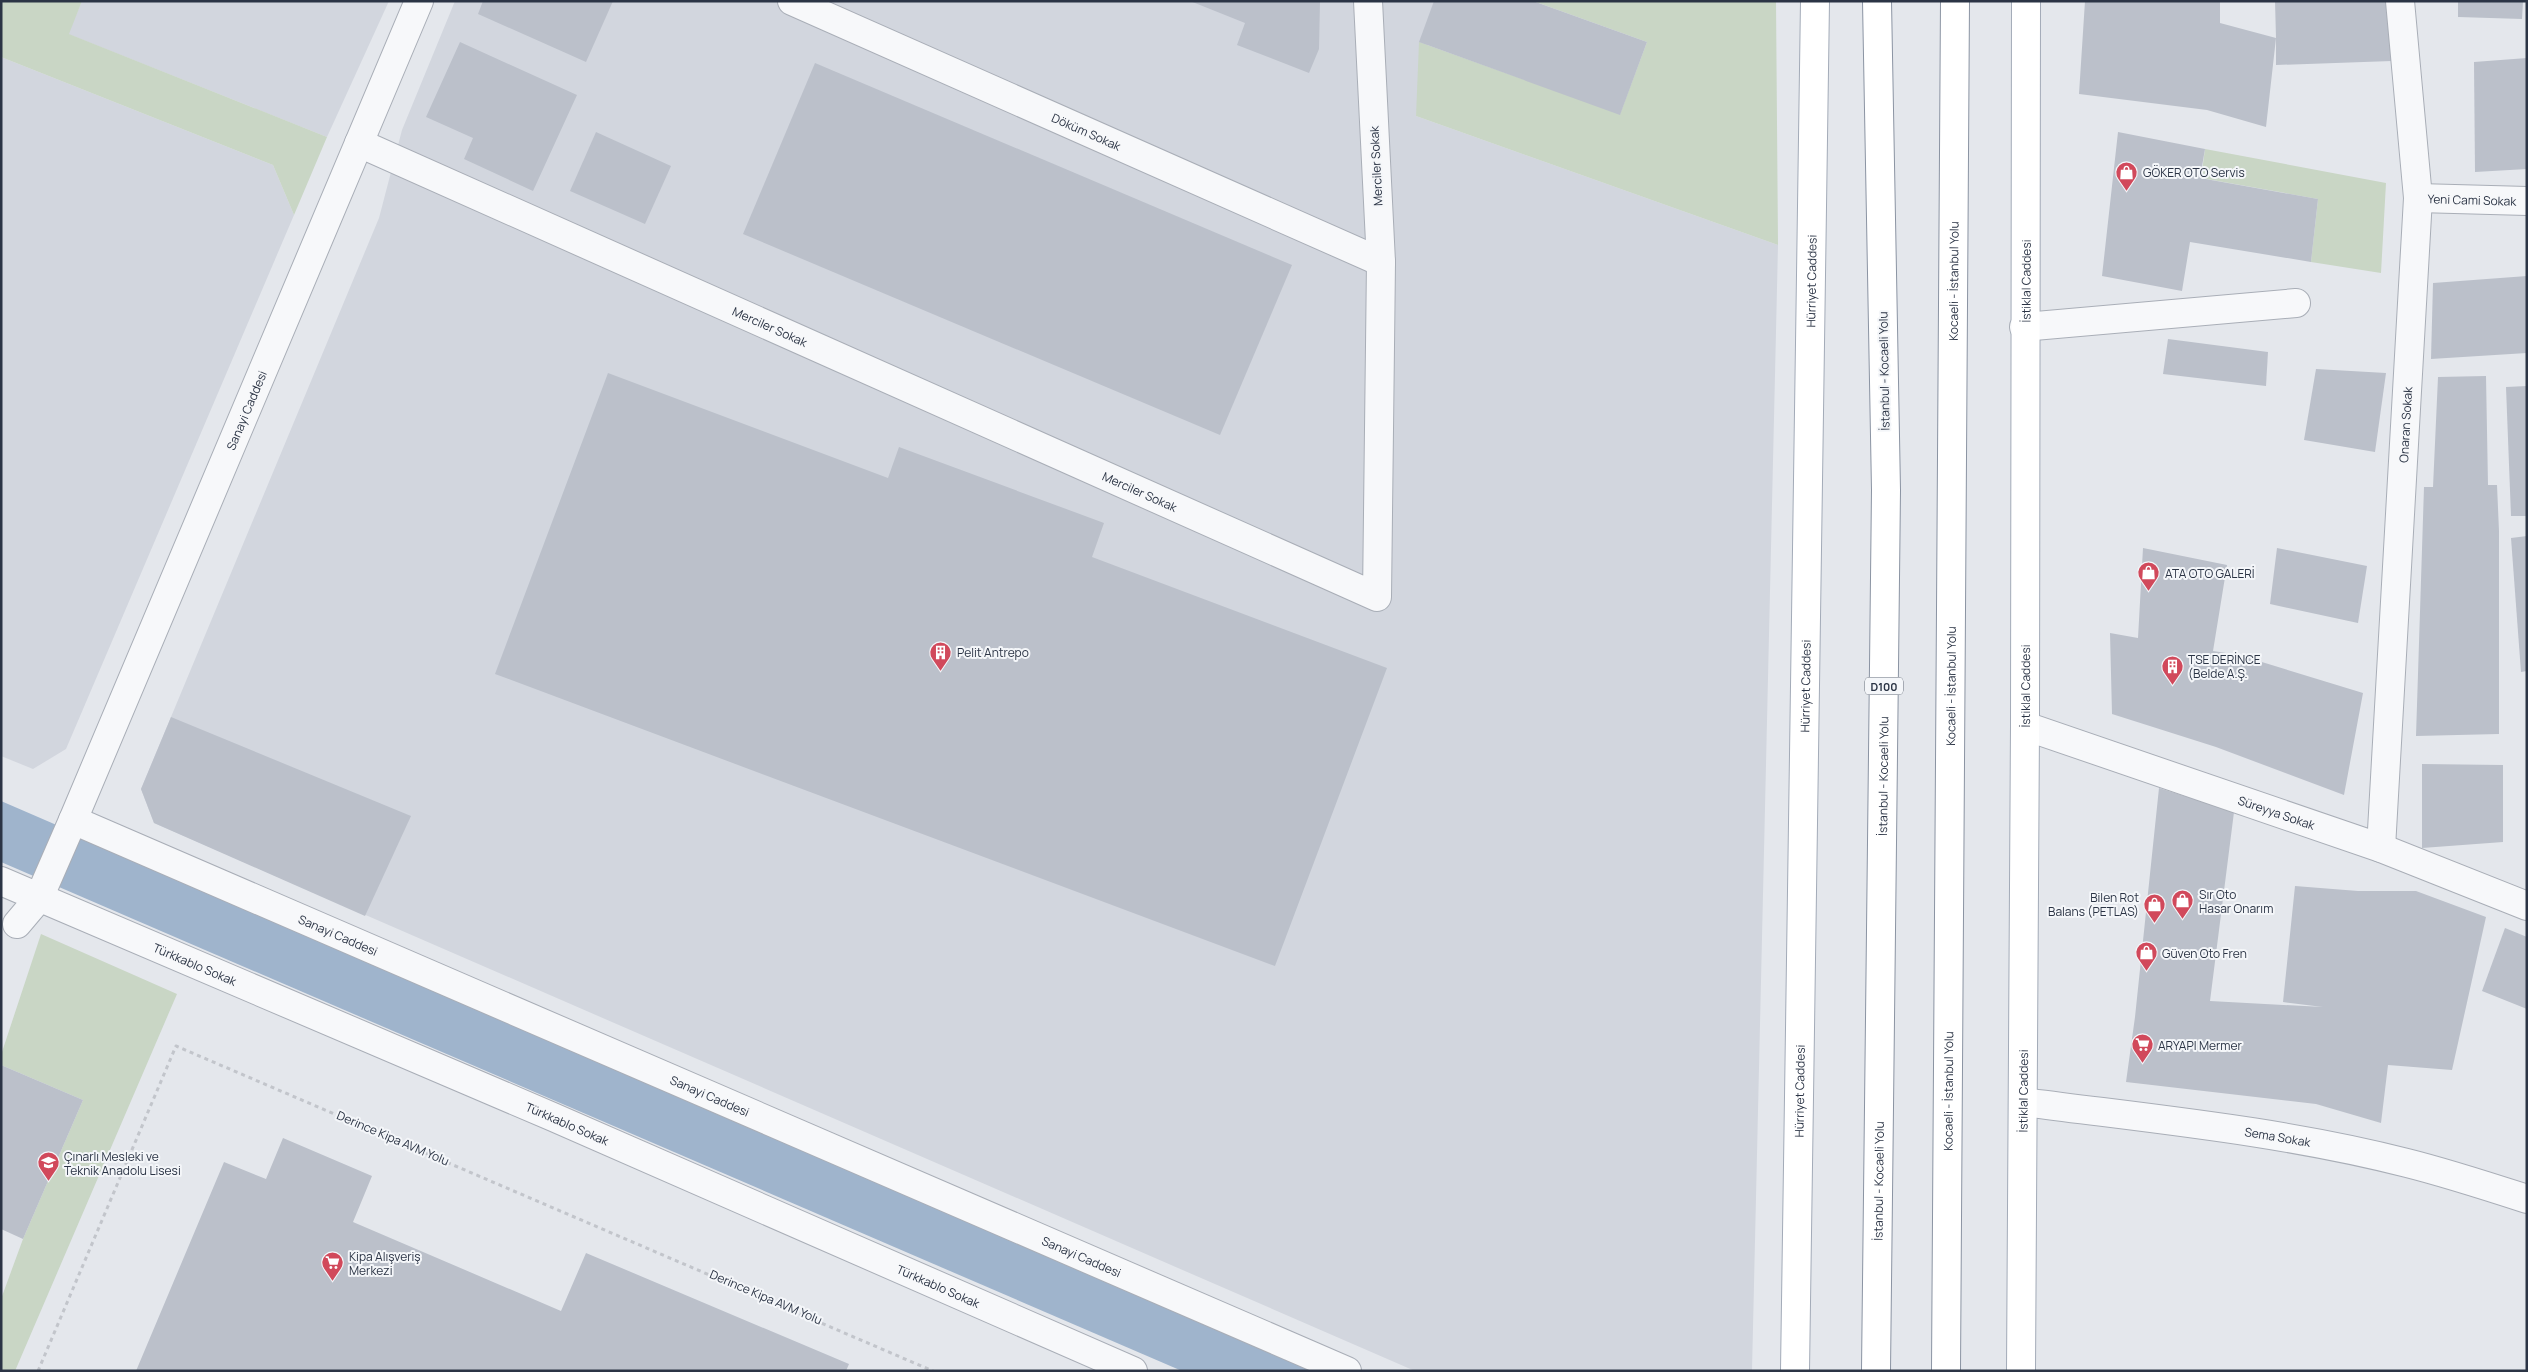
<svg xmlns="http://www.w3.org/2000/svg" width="2528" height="1372" viewBox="0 0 2528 1372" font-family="Manrope,sans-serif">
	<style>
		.built { fill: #d2d6de }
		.green { fill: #c9d6c5 }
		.water { fill: #9fb4cc }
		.building { fill: #bbc0ca }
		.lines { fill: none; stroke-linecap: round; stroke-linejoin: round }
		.minor-casing { stroke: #a9aeb7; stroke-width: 30 }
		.major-casing { stroke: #a3abb8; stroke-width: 30 }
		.highway-casing { stroke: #8b94a3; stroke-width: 30 }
		.path { stroke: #c2c5cb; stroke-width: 3; stroke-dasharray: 4 4; stroke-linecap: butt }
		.minor { stroke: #f7f8fa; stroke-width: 28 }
		.major { stroke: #fff; stroke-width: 28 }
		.highway { stroke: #fff; stroke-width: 28 }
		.labels { text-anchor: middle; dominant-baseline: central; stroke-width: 4; stroke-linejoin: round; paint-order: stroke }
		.shield { fill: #f4f6f9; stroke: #676e7b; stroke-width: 1 }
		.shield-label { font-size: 11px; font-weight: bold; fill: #2b3445 }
		.street-label { font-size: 12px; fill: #2b3445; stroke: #f4f6f9 }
		.poi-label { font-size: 12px; fill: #2b3445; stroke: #f4f6f9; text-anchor: start }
	</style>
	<rect width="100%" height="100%" fill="#e4e7ec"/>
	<g class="built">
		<polygon points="82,1 389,1 327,137 68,34"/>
		<polygon points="455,1 1434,1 1416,116 1778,245 1752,1371 1415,1371 154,823 141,789 379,218 402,130"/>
		<polygon points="1,57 273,165 294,215 66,749 33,769 1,756"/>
	</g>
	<g class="green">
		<polygon points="1,1 82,1 69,34 327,137 294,215 273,165 1,57"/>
		<polygon points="1533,1 1776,1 1778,245 1416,116 1419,42 1620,114 1647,42"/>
		<polygon points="2205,149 2386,183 2381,273 2311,262 2318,199 2201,178"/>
		<polygon points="41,934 177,994 15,1371 1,1371 1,1299 23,1239 83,1100 1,1065 1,1055"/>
	</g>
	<polygon class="water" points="1,801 1320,1371 1182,1371 1,862"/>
	<g class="building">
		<polygon points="483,1 613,1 586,62 478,14"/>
		<polygon points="1190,1 1320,1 1319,49 1309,73 1237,45 1245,23"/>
		<polygon points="1434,1 1533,1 1647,42 1620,115 1419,42"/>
		<polygon points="2085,1 2220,1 2220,23 2276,38 2275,1 2389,1 2392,61 2276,65 2276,38 2266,127 2207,110 2079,94"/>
		<polygon points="2458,1 2523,1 2522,19 2458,17"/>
		<polygon points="460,42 577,95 533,191 464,159 473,138 426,117"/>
		<polygon points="2527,58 2527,169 2475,172 2474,62"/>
		<polygon points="815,63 1292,265 1220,435 743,234"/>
		<polygon points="596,132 671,166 645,224 570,191"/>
		<polygon points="2118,132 2205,149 2200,178 2318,199 2311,262 2190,242 2182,291 2102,276"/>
		<polygon points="2527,276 2527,353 2431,359 2433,283"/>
		<polygon points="2168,339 2268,352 2266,386 2163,374"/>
		<polygon points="2316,369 2386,373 2375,452 2304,440"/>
		<polygon points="608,373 888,478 899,447 1104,523 1092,557 1387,668 1275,966 495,674"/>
		<polygon points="2486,376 2488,485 2497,485 2499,531 2499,734 2416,736 2424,487 2433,487 2438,377"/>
		<polygon points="2527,386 2527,516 2511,516 2506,387"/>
		<polygon points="2527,536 2527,671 2521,672 2511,538"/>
		<polygon points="2143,548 2227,565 2213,651 2239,655 2363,693 2344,795 2216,747 2112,714 2110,633 2138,638"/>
		<polygon points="2277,548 2367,566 2358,623 2270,604"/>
		<polygon points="171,717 411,816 365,916 154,823 141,789"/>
		<polygon points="2422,764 2503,765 2503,842 2422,848"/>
		<polygon points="2159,788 2234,812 2210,1001 2323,1007 2283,1002 2295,886 2358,891 2416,891 2486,917 2452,1070 2388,1065 2381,1123 2316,1104 2126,1082 2135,1017"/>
		<polygon points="2505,928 2527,937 2527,1009 2482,991"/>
		<polygon points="1,1065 83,1100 23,1239 1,1229"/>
		<polygon points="283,1138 372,1176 353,1222 561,1311 586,1253 849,1364 846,1371 136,1371 224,1162 266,1179"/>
	</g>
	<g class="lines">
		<defs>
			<g id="minor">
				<path id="s1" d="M792 1 1381 262"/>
				<path id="s2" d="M359 143 1377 597 1381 262 1368 1"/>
				<path id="s3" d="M2418 198 2527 201"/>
				<polyline points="2024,327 2296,303"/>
				<path id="s4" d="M2025 726 2381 848 2527 906"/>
				<path id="s5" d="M73 820 1347 1371"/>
				<path id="s6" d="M2381 848 2418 198 2400 1"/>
				<path id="s7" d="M1 881 553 1117 1133 1371"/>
				<path id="s8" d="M17 924 39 898 73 820 419 1"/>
				<path id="s9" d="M2024 1102C2152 1119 2282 1131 2407 1163 2447 1173 2487 1186 2527 1199"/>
			</g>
			<g id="major">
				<path id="s10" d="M1795 1371 1815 1"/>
				<path id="s11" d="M2021 1371 2025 726 2026 1"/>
			</g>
			<g id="highway">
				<path id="s12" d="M1876 1371 1886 490 1877 1"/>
				<path id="s13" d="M1946 1371 1955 1"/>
			</g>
		</defs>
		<use href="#minor" class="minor-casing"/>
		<use href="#major" class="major-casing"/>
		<use href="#highway" class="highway-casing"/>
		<polyline class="path" points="38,1371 176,1046 933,1371"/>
		<use href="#minor" class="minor"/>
		<use href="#major" class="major"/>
		<use href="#highway" class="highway"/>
	</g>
	<defs>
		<symbol id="shop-pin" viewBox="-11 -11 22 30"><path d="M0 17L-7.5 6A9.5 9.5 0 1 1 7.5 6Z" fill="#d1495b" stroke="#f4f6f9"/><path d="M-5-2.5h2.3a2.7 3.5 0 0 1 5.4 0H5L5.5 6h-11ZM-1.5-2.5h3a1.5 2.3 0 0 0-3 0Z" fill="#fff"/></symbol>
		<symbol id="building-pin" viewBox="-11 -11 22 30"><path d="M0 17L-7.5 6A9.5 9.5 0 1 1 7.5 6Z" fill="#d1495b" stroke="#f4f6f9"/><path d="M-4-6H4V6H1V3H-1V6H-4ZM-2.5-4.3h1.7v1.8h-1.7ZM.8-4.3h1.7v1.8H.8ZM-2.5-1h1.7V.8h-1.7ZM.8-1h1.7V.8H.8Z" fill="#fff"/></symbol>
		<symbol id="supermarket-pin" viewBox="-11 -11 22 30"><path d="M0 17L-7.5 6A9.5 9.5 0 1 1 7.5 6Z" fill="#d1495b" stroke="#f4f6f9"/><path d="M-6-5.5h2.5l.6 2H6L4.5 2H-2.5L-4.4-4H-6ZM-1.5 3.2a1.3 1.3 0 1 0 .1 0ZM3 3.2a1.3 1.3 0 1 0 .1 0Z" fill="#fff"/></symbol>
		<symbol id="school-pin" viewBox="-11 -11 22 30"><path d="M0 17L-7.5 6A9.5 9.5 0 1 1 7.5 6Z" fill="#d1495b" stroke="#f4f6f9"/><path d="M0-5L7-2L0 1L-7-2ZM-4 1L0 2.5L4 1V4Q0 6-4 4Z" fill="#fff"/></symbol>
	</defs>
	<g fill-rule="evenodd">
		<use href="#shop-pin" x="2114" y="160" width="25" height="34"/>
		<use href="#shop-pin" x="2136" y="560" width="25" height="34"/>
		<use href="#building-pin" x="928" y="640" width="25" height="34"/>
		<use href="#building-pin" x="2160" y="654" width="25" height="34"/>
		<use href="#shop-pin" x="2170" y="888" width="25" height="34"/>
		<use href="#shop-pin" x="2142" y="892" width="25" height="34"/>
		<use href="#shop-pin" x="2134" y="940" width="25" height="34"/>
		<use href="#supermarket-pin" x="2130" y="1032" width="25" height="34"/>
		<use href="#school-pin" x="36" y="1150" width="25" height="34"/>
		<use href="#supermarket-pin" x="320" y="1250" width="25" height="34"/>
	</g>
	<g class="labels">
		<rect class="shield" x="1865" y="677.5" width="38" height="17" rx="4"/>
		<g class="shield-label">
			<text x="1884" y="686">D100</text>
		</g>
		<g class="street-label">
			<text stroke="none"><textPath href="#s1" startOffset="322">Döküm Sokak</textPath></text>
			<text transform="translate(1376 166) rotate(-93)">Merciler Sokak</text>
			<text stroke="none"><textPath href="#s3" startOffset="54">Yeni Cami Sokak</textPath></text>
			<text stroke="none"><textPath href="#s10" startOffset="1090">Hürriyet Caddesi</textPath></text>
			<text stroke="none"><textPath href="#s13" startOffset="1090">Kocaeli - İstanbul Yolu</textPath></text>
			<text stroke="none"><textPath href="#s11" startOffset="1090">İstiklal Caddesi</textPath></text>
			<text stroke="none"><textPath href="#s2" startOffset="450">Merciler Sokak</textPath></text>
			<text transform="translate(1884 371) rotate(-91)">İstanbul - Kocaeli Yolu</text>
			<text stroke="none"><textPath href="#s8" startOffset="564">Sanayi Caddesi</textPath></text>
			<text stroke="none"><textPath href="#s6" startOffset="424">Onaran Sokak</textPath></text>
			<text stroke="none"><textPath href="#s2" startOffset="855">Merciler Sokak</textPath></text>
			<text stroke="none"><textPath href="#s10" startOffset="685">Hürriyet Caddesi</textPath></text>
			<text stroke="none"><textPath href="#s13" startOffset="685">Kocaeli - İstanbul Yolu</textPath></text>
			<text stroke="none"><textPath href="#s11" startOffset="685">İstiklal Caddesi</textPath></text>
			<text stroke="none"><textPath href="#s12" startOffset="595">İstanbul - Kocaeli Yolu</textPath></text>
			<text stroke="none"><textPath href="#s4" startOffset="266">Süreyya Sokak</textPath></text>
			<text stroke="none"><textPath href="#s5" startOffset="289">Sanayi Caddesi</textPath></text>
			<text stroke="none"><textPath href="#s7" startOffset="211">Türkkablo Sokak</textPath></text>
			<text stroke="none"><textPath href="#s10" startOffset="280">Hürriyet Caddesi</textPath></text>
			<text stroke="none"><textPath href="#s13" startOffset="280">Kocaeli - İstanbul Yolu</textPath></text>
			<text stroke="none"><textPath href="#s11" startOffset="280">İstiklal Caddesi</textPath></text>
			<text stroke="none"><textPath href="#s5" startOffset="694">Sanayi Caddesi</textPath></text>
			<text stroke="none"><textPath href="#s7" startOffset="616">Türkkablo Sokak</textPath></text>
			<text stroke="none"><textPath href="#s9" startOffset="256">Sema Sokak</textPath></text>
			<text transform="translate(393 1138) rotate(23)">Derince Kipa AVM Yolu</text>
			<text stroke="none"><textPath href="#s12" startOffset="190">İstanbul - Kocaeli Yolu</textPath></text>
			<text stroke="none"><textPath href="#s5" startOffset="1099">Sanayi Caddesi</textPath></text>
			<text stroke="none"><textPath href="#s7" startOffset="1021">Türkkablo Sokak</textPath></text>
			<text transform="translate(766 1297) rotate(23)">Derince Kipa AVM Yolu</text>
		</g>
		<g class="poi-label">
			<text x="2143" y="172">GÖKER OTO Servis</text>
			<text x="2165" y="573">ATA OTO GALERİ</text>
			<text x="957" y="652">Pelit Antrepo</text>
			<text x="2188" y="659">TSE DERİNCE<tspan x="2188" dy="14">(Belde A.Ş.</tspan></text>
			<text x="2199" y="894">Sır Oto<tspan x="2199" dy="14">Hasar Onarım</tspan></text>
			<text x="2139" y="897" text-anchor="end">Bilen Rot<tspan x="2139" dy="14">Balans (PETLAS)</tspan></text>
			<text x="2162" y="953">Güven Oto Fren</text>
			<text x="2158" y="1045">ARYAPI Mermer</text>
			<text x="64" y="1156">Çınarlı Mesleki ve<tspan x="64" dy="14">Teknik Anadolu Lisesi</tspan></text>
			<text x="349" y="1256">Kipa Alışveriş<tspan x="349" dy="14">Merkezi</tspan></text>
		</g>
	</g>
	<rect width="2528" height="1372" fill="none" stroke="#2b3445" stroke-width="5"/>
</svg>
